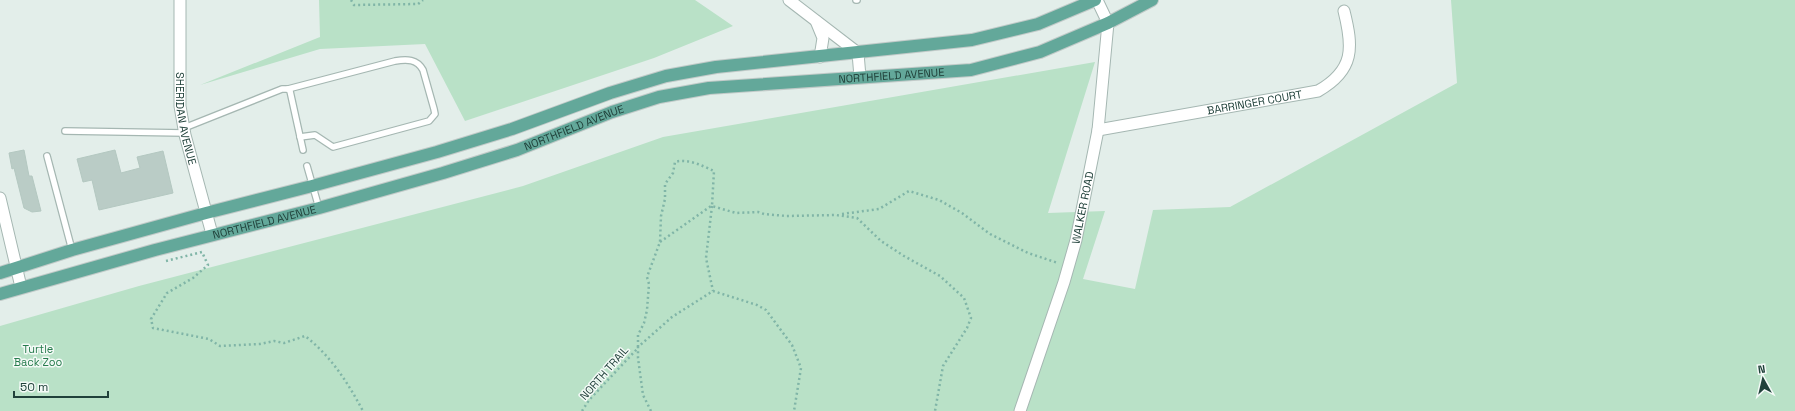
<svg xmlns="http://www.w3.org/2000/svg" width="1795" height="411" viewBox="0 0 1795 411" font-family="'Space Grotesk',sans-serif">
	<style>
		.green { fill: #b9e1c7 }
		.building { fill: #baccc6; stroke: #b4c8c1 }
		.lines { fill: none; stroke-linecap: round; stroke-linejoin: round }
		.lane-casing { stroke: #a5b7b2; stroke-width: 8 }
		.street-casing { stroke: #a5b7b2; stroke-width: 13 }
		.primary-casing { stroke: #c1cac8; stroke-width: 14 }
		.path { stroke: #80b5a7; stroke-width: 2.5; stroke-dasharray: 2 3; stroke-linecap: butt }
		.lane { stroke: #fff; stroke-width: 5.5 }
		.street { stroke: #fff; stroke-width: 11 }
		.primary { stroke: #63a89a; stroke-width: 12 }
		.labels { text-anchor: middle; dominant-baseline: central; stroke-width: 3; stroke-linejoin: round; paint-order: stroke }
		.street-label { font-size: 11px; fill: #20413a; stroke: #f4faf7 }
		.park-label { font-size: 11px; fill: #267c4d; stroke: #f4faf7 }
	</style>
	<rect width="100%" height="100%" fill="#e3eeea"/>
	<g class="green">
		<polygon points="319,0 695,0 733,26 654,58 465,121 425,44 320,49 200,85 320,37"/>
		<polygon points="1451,0 1795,0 1795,411 0,411 0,326 139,286 523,186 663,137 1095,62 1048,213 1105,211 1083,279 1135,289 1153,210 1230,207 1457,83"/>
	</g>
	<g class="building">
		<polygon points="24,150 29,176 32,176 41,211 32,212 24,208 14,168 12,169 9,153"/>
		<polygon points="115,150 121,173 140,168 137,157 163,151 173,193 99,210 92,180 83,182 77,159"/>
	</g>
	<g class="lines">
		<defs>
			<g id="lane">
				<polyline points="856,0 857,0"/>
				<path d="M288 89 395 61C407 59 417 59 423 70L434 109 435 114 429 121 333 147 315 135 300 137"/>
				<polyline points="184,128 282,89 288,89 290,91 303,150"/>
				<polyline points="65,131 185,133"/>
				<polyline points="47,156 72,250"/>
				<polyline points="307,166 319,208"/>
			</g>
			<g id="street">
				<path id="s1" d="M180 0V106L185 135 212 234"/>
				<polyline points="789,0 858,53 860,77"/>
				<polyline points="816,21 823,38 820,57"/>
				<path id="s2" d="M1098 130 1318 91C1355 70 1353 47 1344 11"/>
				<polyline points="0,198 21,287"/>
				<path id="s3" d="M1020 411 1064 282 1076 240 1098 130 1108 23 1097 0"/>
			</g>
			<g id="primary">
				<polyline points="0,273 72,250 206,213 312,186 437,152 512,129 610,93 666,76 716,67 972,40 1038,24 1095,0"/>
				<path id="s4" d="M0 294 155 250 319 208 443 173 517 150 612 112 659 97 709 88 971 70 1040 52 1108 23 1152 0"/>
			</g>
		</defs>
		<use href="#lane" class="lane-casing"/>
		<use href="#street" class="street-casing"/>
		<use href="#primary" class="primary-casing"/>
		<g class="path">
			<polyline points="351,0 354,5 418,4 423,0"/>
			<polyline points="712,206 706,258 713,291"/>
			<polyline points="842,214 879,209 909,191 939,200 962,213 990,234 1028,253 1058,263"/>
			<polyline points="660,242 711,206"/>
			<path d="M166 261 202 252 208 265 193 278 167 293 151 319 153 328 209 339 220 346 260 344 274 341 284 343 305 336C331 356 348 383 363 411"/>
			<path d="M638 347V335L644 323 647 310 649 284 647 277 660 242 661 216 665 199V184L673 173 675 162C687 158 703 166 714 171L712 206 736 213 758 212 764 214 786 216 836 215 857 218 881 241 904 256 940 276 964 298 971 318 967 328 943 366 935 411"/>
			<polyline points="582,411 589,400 638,348"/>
			<polyline points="651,411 643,395 638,358 638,347 672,317 713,291 757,305 766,310 792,345 801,368 794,411"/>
		</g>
		<use href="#lane" class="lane"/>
		<use href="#street" class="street"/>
		<use href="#primary" class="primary"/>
	</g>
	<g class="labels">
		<g class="street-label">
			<text stroke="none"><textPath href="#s4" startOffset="922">NORTHFIELD AVENUE</textPath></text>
			<text stroke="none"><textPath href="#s2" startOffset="159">BARRINGER COURT</textPath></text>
			<text stroke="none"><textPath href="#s1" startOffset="119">SHERIDAN AVENUE</textPath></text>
			<text stroke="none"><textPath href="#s4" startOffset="598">NORTHFIELD AVENUE</textPath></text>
			<text stroke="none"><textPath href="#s3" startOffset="213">WALKER ROAD</textPath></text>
			<text stroke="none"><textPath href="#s4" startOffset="274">NORTHFIELD AVENUE</textPath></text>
			<text transform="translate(604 373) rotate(-49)">NORTH TRAIL</text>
		</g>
		<g class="park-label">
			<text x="38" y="349">Turtle<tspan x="38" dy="13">Back Zoo</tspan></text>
		</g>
	</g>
	<g transform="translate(1763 379) rotate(352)" stroke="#f4faf7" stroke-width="3" paint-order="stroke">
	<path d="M0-3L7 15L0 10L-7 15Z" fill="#20413a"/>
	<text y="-6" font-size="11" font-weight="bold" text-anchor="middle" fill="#20413a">N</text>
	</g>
	<path d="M14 391v6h94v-6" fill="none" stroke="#20413a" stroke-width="2"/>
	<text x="20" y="391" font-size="12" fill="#20413a" stroke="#f4faf7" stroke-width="3" paint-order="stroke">50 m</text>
</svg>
